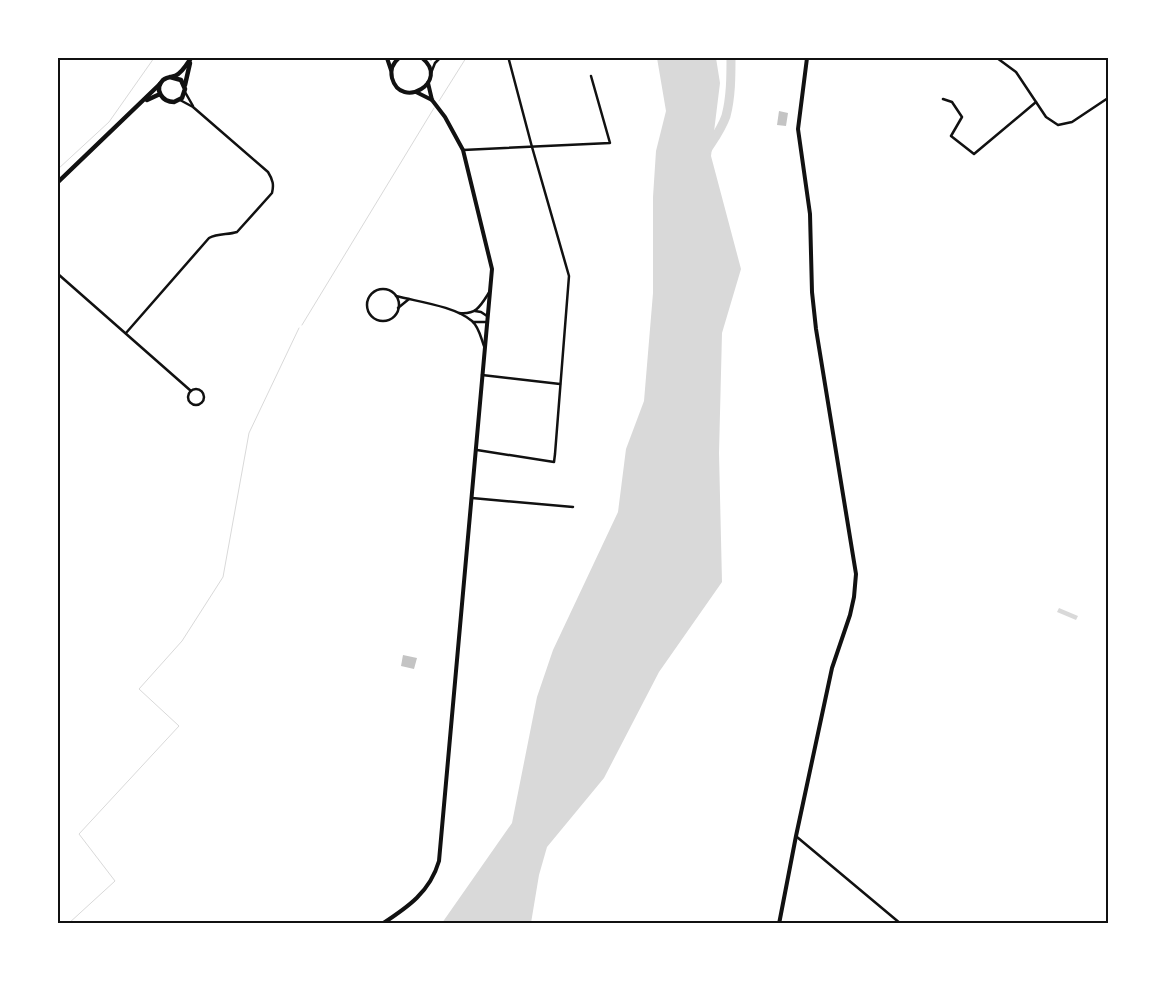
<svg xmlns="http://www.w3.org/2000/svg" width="1166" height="981" viewBox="0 0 1166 981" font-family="Merriweather,serif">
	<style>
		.water { fill: #d9d9d9 }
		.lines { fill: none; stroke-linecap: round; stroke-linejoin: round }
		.stream { stroke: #d9d9d9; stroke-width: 1 }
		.river { stroke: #d9d9d9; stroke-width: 9 }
		.building { fill: #c4c4c4 }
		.minor { stroke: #111; stroke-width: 2.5 }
		.tertiary { stroke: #111; stroke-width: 4 }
		.secondary { stroke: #111; stroke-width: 4 }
		.primary { stroke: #111; stroke-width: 4.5 }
		.neatline { fill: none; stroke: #111; stroke-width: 2 }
	</style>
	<rect width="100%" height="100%" fill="#fff"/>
	<g class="water">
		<polygon points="657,58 716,58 720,83 711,156 741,269 722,333 719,453 722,582 659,672 604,778 547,847 539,875 531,923 442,923 512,823 537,697 553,650 618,512 626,449 644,401 653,293 653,197 656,151 666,111"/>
		<polygon points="1059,608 1078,616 1076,620 1057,612"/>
	</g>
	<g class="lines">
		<g class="stream">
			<polyline points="439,101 466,58"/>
			<polyline points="58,169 109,122 154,58"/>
			<polyline points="302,325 434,108"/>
			<polyline points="68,924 115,881 79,834 179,726 139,689 182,641 223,577 249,433 299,328"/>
		</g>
		<path class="river" d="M707 150C714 139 722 128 726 116 731 97 731 76 731 58"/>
	</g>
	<g class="building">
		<polygon points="779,111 788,113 786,126 777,125"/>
		<polygon points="403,655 417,658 414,669 401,666"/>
	</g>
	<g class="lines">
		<g class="minor">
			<polyline points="425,58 431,59 434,58"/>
			<polyline points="997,58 1016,72 1046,117 1058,125 1072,122 1108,98"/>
			<polyline points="431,73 435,63 440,58"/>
			<polyline points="185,92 193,106"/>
			<polyline points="943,99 952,102 962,117 951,136 974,154 1036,102"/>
			<polyline points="463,150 610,143 591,76"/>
			<polyline points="58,274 191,391"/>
			<circle cx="383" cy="305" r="16"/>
			<path d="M396 296C419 302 454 306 472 321 479 327 481 338 484 346"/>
			<polyline points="398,308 409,299"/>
			<polyline points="475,311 481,312 487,316"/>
			<path d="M459 313C477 315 481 305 490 291"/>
			<polyline points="473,322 487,322"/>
			<path d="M126 333 209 238C218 233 228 235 237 232L272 193C274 185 273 180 268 172L193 107 180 100"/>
			<polyline points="482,375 560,384"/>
			<circle cx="196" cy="397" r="8"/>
			<polyline points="477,450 554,462 555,454 569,276 532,147 509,60"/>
			<polyline points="472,498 573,507"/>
			<polyline points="797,837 901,924"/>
		</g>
		<g class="tertiary">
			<polyline points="387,58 391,70"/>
			<path d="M399 58C393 63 390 70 392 78 401 111 451 81 422 58"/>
			<polyline points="416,92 432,100"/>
			<path d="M382 924C408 907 430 892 439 861L492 269 463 150 445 117 432 100 428 83"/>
		</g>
		<polyline class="secondary" points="779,924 796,836 832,668 850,615 854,597 856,574 816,329 812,292 810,214 798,129 807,58"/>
		<g class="primary">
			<path d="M170 77 181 80 185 89 182 98 174 102C163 102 153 90 163 80 167 77 171 77 175 76 182 73 187 64 191 58"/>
			<polyline points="185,85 190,63"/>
			<polyline points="147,100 160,94"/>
			<polyline points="58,182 160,84"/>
		</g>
	</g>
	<rect width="1166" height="981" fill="none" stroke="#ffffff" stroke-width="118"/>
	<rect x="59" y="59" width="1048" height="863" class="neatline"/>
</svg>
